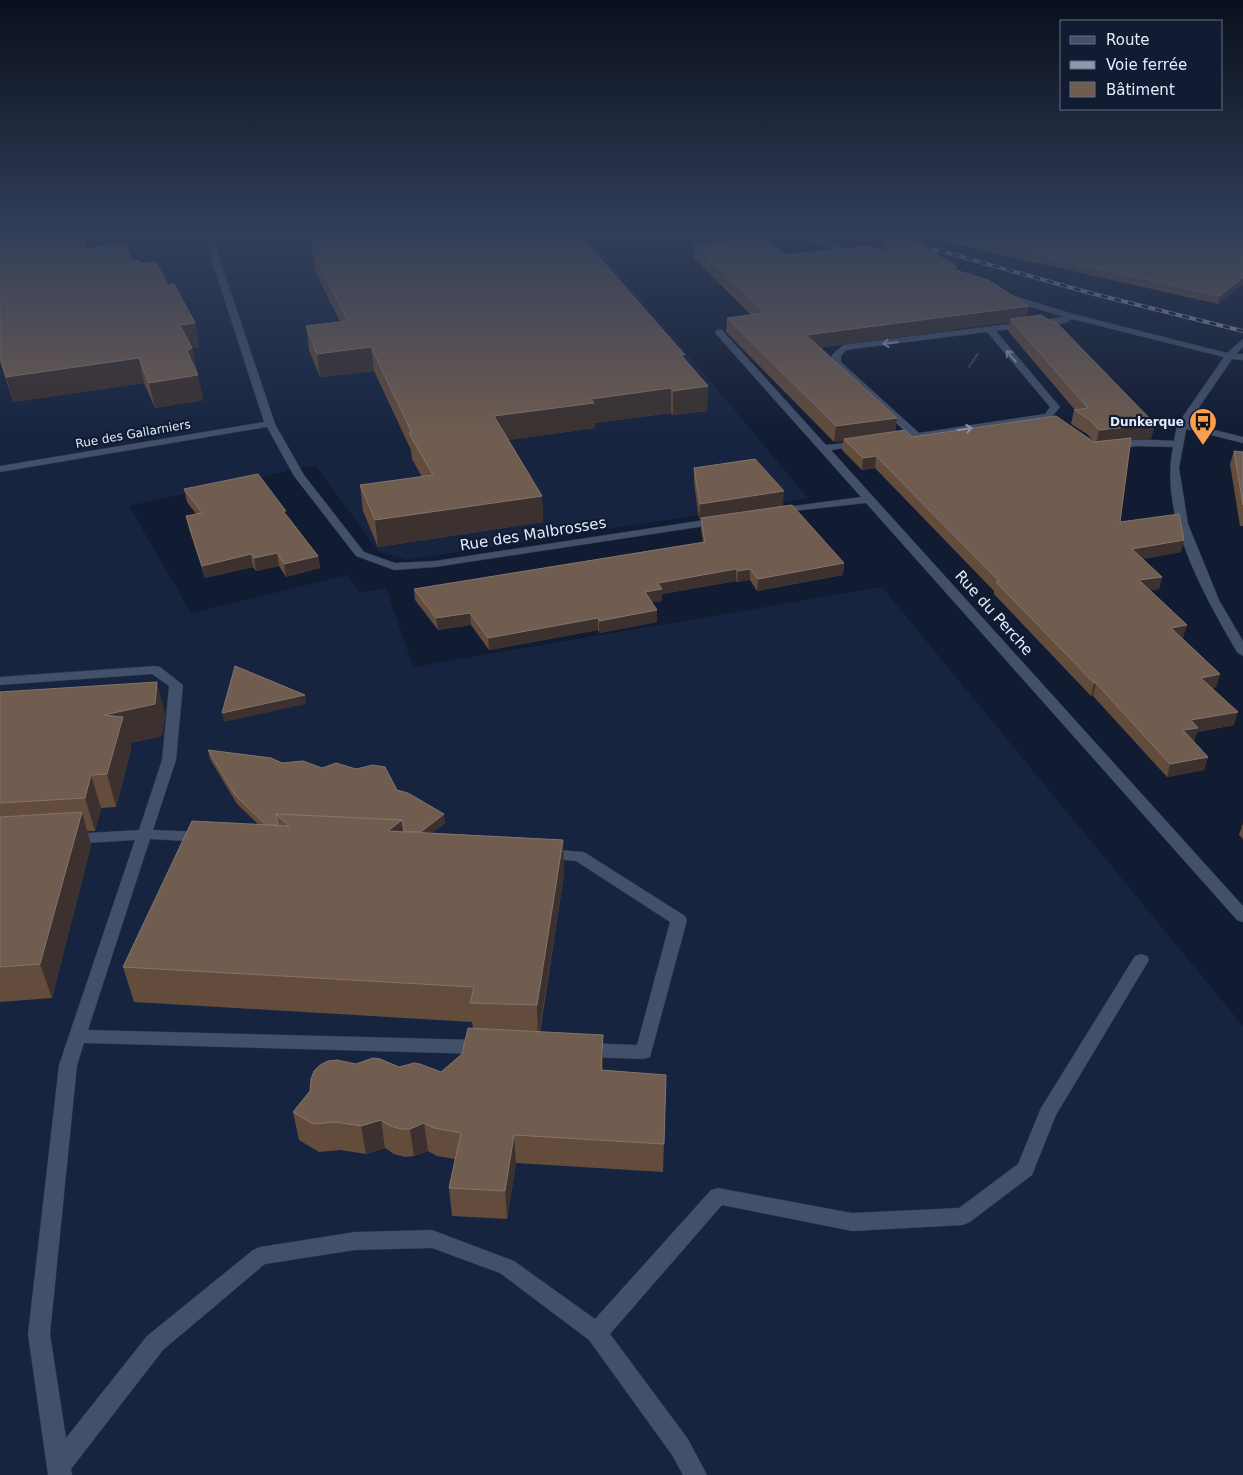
<svg xmlns="http://www.w3.org/2000/svg" width="1243" height="1475" viewBox="0 0 1243 1475" font-family="'DejaVu Sans',sans-serif">
	<style>
		.built { fill: #162440 }
		.lines { fill: none; stroke-linecap: round; stroke-linejoin: round }
		.service-casing { stroke: #2f3347; stroke-width: 1 }
		.minor-casing { stroke: #2f3347; stroke-width: 1 }
		.path { stroke: #656e82; stroke-width: 2; stroke-dasharray: 1 1; stroke-linecap: butt }
		.service { fill: #43506a; fill-rule: evenodd }
		.minor { fill: #43506a; fill-rule: evenodd }
		.rail-casing { stroke: #9098ab; stroke-width: 4 }
		.rail { stroke: #111b32; stroke-width: 2.5; stroke-dasharray: 7; stroke-linecap: butt }
		.wall { fill: #634c3c; fill-rule: evenodd }
		.shaded-wall { fill: #3c312f }
		.building { fill: #715d50; stroke: #83746b }
		.oneway { stroke: #8c97ac }
		.labels { text-anchor: middle; dominant-baseline: central; stroke-width: 4.5; stroke-linejoin: round; paint-order: stroke }
		.far-poi-label { font-size: 12px; font-weight: bold; fill: #e5edfd; stroke: #111b32; text-anchor: end }
		.far-street-label { font-size: 12px; fill: #e5edfd; stroke: #111b32 }
		.street-label { font-size: 15px; fill: #e5edfd; stroke: #111b32 }
	</style>
	<rect width="100%" height="100%" fill="#111b32"/>
	<polygon class="built" points="0,233 586,233 808,498 407,560 379,552 315,465 129,506 191,613 347,575 360,592 386,588 413,667 882,587 1243,1026 1243,1475 0,1475"/>
	<g class="lines">
		<defs>
			<g id="service">
				<polygon points="1182,422 1243,437 1243,443 1179,427 1177,425"/>
				<polygon points="155,666 160,667 183,685 176,760 153,830 204,832 209,834 212,837 209,840 204,842 150,839 88,1030 481,1040 487,1042 490,1047 487,1052 481,1054 84,1043 77,1065 50,1334 66,1438 147,1336 253,1250 260,1247 355,1232 432,1230 514,1261 595,1319 711,1190 718,1188 852,1213 959,1208 1018,1164 1041,1108 1135,956 1141,954 1147,956 1149,960 1056,1115 1032,1175 970,1222 963,1225 852,1231 722,1205 610,1334 688,1439 707,1475 683,1475 672,1455 589,1340 500,1273 432,1248 355,1250 265,1264 163,1350 71,1469 72,1475 48,1475 28,1334 59,1065 135,840 71,844 66,842 63,839 66,836 71,834 139,830 162,760 169,686 152,674 0,685 0,677"/>
				<polygon points="545,849 584,852 685,916 687,920 650,1057 644,1059 585,1057 579,1055 576,1050 579,1045 585,1043 637,1045 670,922 576,861 540,858 537,854 540,850"/>
			</g>
			<g id="minor">
				<polygon points="203,233 211,233 275,424 304,475 364,552 395,563 435,561 718,518 724,521 718,524 435,567 394,570 356,556 294,476 267,427 0,472 0,466 264,422"/>
				<polygon points="789,233 801,233 863,254 856,256"/>
				<path d="M999 293H1005L1073 314 1227 353 1243 339V347L1236 354H1243V360L1232 359 1187 425 1179 468 1188 524 1219 600 1243 641V656L1237 652C1203 593 1159 517 1173 447L1137 446 1112 450 1107 447C1119 437 1158 440 1174 441L1177 425 1224 357 1072 319 1065 323 996 331 1060 407 1051 418 907 441 902 438 909 435 832 363V355L843 345 1064 317 999 297ZM987 332 1050 407 1045 414 919 433 841 362V356L846 350Z"/>
				<polygon points="719,329 722,330 826,445 865,441 865,445 831,450 1243,906 1243,922 1237,920 866,503 775,513 774,511 775,509 779,508 861,497 716,334 715,332"/>
			</g>
		</defs>
		<use href="#service" class="service-casing"/>
		<use href="#minor" class="minor-casing"/>
		<polyline class="path" points="969,367 978,353"/>
		<use href="#service" class="service"/>
		<use href="#minor" class="minor"/>
		<defs>
			<polyline id="rail" points="912,243 1094,294 1243,331"/>
		</defs>
		<use href="#rail" class="rail-casing"/>
		<use href="#rail" class="rail"/>
	</g>
	<g class="wall">
		<polygon points="0,233 87,249 132,261 140,264 168,285 195,323 199,347 192,348 203,400 155,408 144,383 13,402 0,361"/>
		<polygon points="306,233 578,233 708,386 707,411 673,415 671,413 594,423 595,428 508,440 542,496 543,522 378,547 363,511 360,485 422,477 412,459 411,450 374,371 320,377 309,350 306,326 340,322 315,271 312,250 314,250"/>
		<path d="M872 233H903L957 267 956 271 1027 317 1155 424 1151 438 1130 440 1120 522 1181 552 1142 559 1162 577 1159 589 1150 590 1183 638H1182L1220 674 1216 687 1212 688 1234 725 1197 732 1194 741H1193L1208 757 1204 770 1167 777 1093 696H1091L994 594V591L875 468 862 470 842 450 843 441 834 442 726 332 727 318 751 315 694 258V245L784 255 885 251ZM1010 322 1008 331 1075 410H1074L1071 424 1087 434 1094 442 912 437 895 432 897 418 820 347Z"/>
		<polygon points="905,233 1243,233 1243,284 1218,304"/>
		<polygon points="1234,451 1243,452 1243,526 1240,526 1230,464"/>
		<polygon points="694,468 783,506 844,563 843,575 757,591 750,580 737,582 736,581 662,594 662,601 652,602 657,622 599,633 598,630 489,650 471,625 438,630 415,600 414,589 703,542 701,529 701,519 699,519 694,483"/>
		<polygon points="184,489 287,515 318,556 320,568 286,577 279,566 256,571 253,567 205,578 189,529 186,516 196,514 187,502"/>
		<polygon points="0,692 165,713 162,736 130,743 131,749 116,807 101,808 95,831 87,831 91,845 52,998 0,1002"/>
		<polygon points="208,750 282,763 322,768 397,790 445,823 432,833 563,840 564,874 540,1032 603,1063 603,1070 666,1075 663,1172 516,1163 507,1219 452,1216 449,1188 455,1159 437,1156 428,1151 414,1156 405,1157 394,1154 385,1148 366,1154 340,1150 319,1152 299,1140 293,1112 356,1064 399,1067 441,1072 462,1054 473,1028 472,1022 134,1002 123,967 258,824 237,804 210,759"/>
		<polygon points="1243,823 1243,839 1239,835"/>
	</g>
	<g class="shaded-wall">
		<polygon points="1243,278 1243,284 1218,304 1220,296"/>
		<polygon points="1029,306 1026,320 1010,319 1010,322 805,350 806,335"/>
		<polygon points="195,323 199,347 192,348 197,372 191,375 180,325"/>
		<polygon points="371,347 374,371 320,377 317,354"/>
		<polygon points="139,358 144,383 13,402 6,377"/>
		<polygon points="198,375 203,400 155,408 149,383"/>
		<polygon points="708,386 707,411 673,415 673,391"/>
		<polygon points="671,388 671,413 594,423 595,428 496,442 494,416 591,399"/>
		<polygon points="897,418 895,434 844,439 843,441 834,442 836,426"/>
		<polygon points="1155,424 1151,438 1096,444 1099,430"/>
		<polygon points="876,456 875,468 862,470 863,458"/>
		<polygon points="784,491 783,507 699,519 700,504"/>
		<polygon points="542,496 543,522 378,547 375,520"/>
		<polygon points="1184,540 1181,552 1129,561 1132,549"/>
		<polygon points="277,553 279,566 256,571 254,558"/>
		<polygon points="251,554 253,567 205,578 202,566"/>
		<polygon points="318,556 320,568 286,577 284,564"/>
		<polygon points="844,563 843,575 757,591 758,579"/>
		<polygon points="736,569 736,581 662,594 662,601 645,604 645,592 658,583"/>
		<polygon points="750,569 750,580 737,582 738,571"/>
		<polygon points="1162,577 1159,589 1136,593 1139,580"/>
		<polygon points="657,610 657,622 599,633 599,621"/>
		<polygon points="470,613 471,625 438,630 436,618"/>
		<polygon points="598,618 598,630 489,650 488,638"/>
		<polygon points="1187,625 1183,638 1168,641 1171,628"/>
		<polygon points="1220,674 1216,687 1197,690 1201,678"/>
		<polygon points="157,682 165,713 162,736 130,743 131,749 116,807 107,774 104,715"/>
		<polygon points="1094,683 1096,683 1093,696 1091,696"/>
		<polygon points="305,695 306,704 224,722 222,713"/>
		<polygon points="1238,712 1234,725 1197,732 1194,741 1179,743 1183,730 1191,720"/>
		<polygon points="1208,757 1204,770 1167,777 1170,764"/>
		<polygon points="91,775 101,808 95,831 85,798"/>
		<polygon points="82,812 91,845 52,998 40,964"/>
		<polygon points="444,814 445,823 422,841 421,832"/>
		<polygon points="402,820 406,854 388,831"/>
		<polygon points="563,840 564,874 538,1040 537,1005"/>
		<polygon points="603,1035 603,1063 601,1097 601,1070"/>
		<polygon points="381,1120 385,1148 366,1154 361,1126"/>
		<polygon points="424,1123 428,1151 414,1156 410,1129"/>
		<polygon points="514,1135 516,1163 507,1219 505,1191"/>
	</g>
	<g class="building">
		<polygon points="0,233 81,233 87,249 124,244 132,261 138,260 140,264 156,262 168,285 174,284 195,323 180,325 192,348 187,351 198,375 149,383 139,358 6,377 0,357"/>
		<polygon points="314,233 578,233 685,355 681,355 708,386 673,391 671,388 591,399 594,403 494,416 542,496 375,520 360,485 433,475 409,433 412,433 371,347 317,354 306,326 348,321 312,250 321,249"/>
		<polygon points="878,233 903,233 957,267 890,249"/>
		<polygon points="939,233 1042,233 1055,236 1061,233 1243,233 1243,278 1220,296"/>
		<polygon points="765,238 784,255 867,246 916,258 988,280 1029,306 806,335 897,418 836,426 727,318 765,313 694,245"/>
		<polygon points="1041,315 1052,322 1056,322 1155,424 1099,430 1090,420 1074,410 1088,408 1010,319"/>
		<polygon points="1056,416 1094,442 1131,438 1120,522 1179,514 1184,540 1132,549 1162,577 1139,580 1187,625 1171,628 1220,674 1201,678 1238,712 1191,720 1198,728 1183,730 1208,757 1170,764 1096,683 1094,683 996,582 999,581 876,456 863,458 844,439 905,430 912,437"/>
		<polygon points="1234,451 1243,452 1243,505"/>
		<polygon points="755,459 784,491 700,504 694,468"/>
		<polygon points="258,474 286,511 283,511 318,556 284,564 277,553 254,558 251,554 202,566 186,516 202,513 184,489"/>
		<polygon points="792,505 844,563 758,579 750,569 738,571 736,569 658,583 662,589 645,592 657,610 599,621 598,618 488,638 470,613 436,618 414,589 705,542 701,518"/>
		<polygon points="235,666 305,695 222,713"/>
		<polygon points="157,682 155,704 104,715 123,717 107,774 91,775 85,798 0,803 0,692"/>
		<polygon points="208,750 271,758 282,763 303,761 322,768 336,763 356,769 373,765 385,767 397,790 408,793 444,814 421,832 404,831 402,820 276,814 278,825 266,825 235,795"/>
		<polygon points="82,812 40,964 0,967 0,817"/>
		<polygon points="276,814 402,820 388,831 563,840 537,1005 470,1003 474,987 123,967 192,821 289,826"/>
		<polygon points="468,1028 603,1035 601,1070 666,1075 664,1144 514,1135 505,1191 449,1188 461,1133 434,1128 424,1123 410,1129 401,1129 390,1126 381,1120 361,1126 335,1122 313,1124 293,1112 310,1091 311,1079 314,1071 320,1065 328,1061 337,1060 356,1064 373,1058 380,1059 399,1067 414,1063 420,1064 441,1072 462,1054"/>
	</g>
	<defs><path id="oneway-shaft" d="M-6 0H5M1.5-3L5.5 0L1.5 3" fill="none" stroke-width="1.6" stroke-linecap="round" stroke-linejoin="round" transform="scale(1.25)"/></defs>
	<g class="oneway">
		<use href="#oneway-shaft" transform="translate(890 343) rotate(173)"/>
		<use href="#oneway-shaft" transform="translate(1011 356) rotate(-130)"/>
		<use href="#oneway-shaft" transform="translate(965 429) rotate(-9)"/>
	</g>
	<linearGradient id="sky" x2="0" y2="1"><stop stop-color="#090f1c"/><stop offset="0.53" stop-color="#323f5a"/><stop offset="1" stop-color="#323f5a" stop-opacity="0"/></linearGradient>
	<rect width="1243" height="440" fill="url(#sky)"/>
	<defs>
		<symbol id="bus-pin" viewBox="-11 -11 22 30"><path d="M0 17L-7.5 6A9.5 9.5 0 1 1 7.5 6Z" fill="#fa9f4f" stroke="#111b32"/><path d="M-5-6H5V4H4V6H2V4H-2V6H-4V4H-5ZM-3.5-4V0h7V-4ZM-3.5 1.2v1.5H-2V1.2ZM2 1.2v1.5H3.5V1.2Z" fill="#111"/></symbol>
	</defs>
	<g fill-rule="evenodd">
		<use href="#bus-pin" x="1187" y="406" width="32" height="43"/>
	</g>
	<g class="labels">
		<g class="far-poi-label">
			<text x="1184" y="422">Dunkerque</text>
		</g>
		<g class="far-street-label">
			<text transform="translate(133 434) rotate(-10)">Rue des Gallarniers</text>
		</g>
		<g class="street-label">
			<text transform="translate(533 534) rotate(-9)">Rue des Malbrosses</text>
			<text transform="translate(994 613) rotate(48)">Rue du Perche</text>
		</g>
	</g>
	<rect x="1060" y="20" width="162" height="90" fill="#111b32" stroke="#666f83"/>
	<rect x="1070" y="36" width="25" height="8" fill="#43506a" stroke="#666f83"/>
	<text x="1106" y="45" font-size="15" fill="#e5edfd">Route</text>
	<rect x="1070" y="61" width="25" height="8" fill="#9098ab" stroke="#666f83"/>
	<text x="1106" y="70" font-size="15" fill="#e5edfd">Voie ferrée</text>
	<rect x="1070" y="82" width="25" height="15" fill="#715d50" stroke="#666f83"/>
	<text x="1106" y="95" font-size="15" fill="#e5edfd">Bâtiment</text>
</svg>
